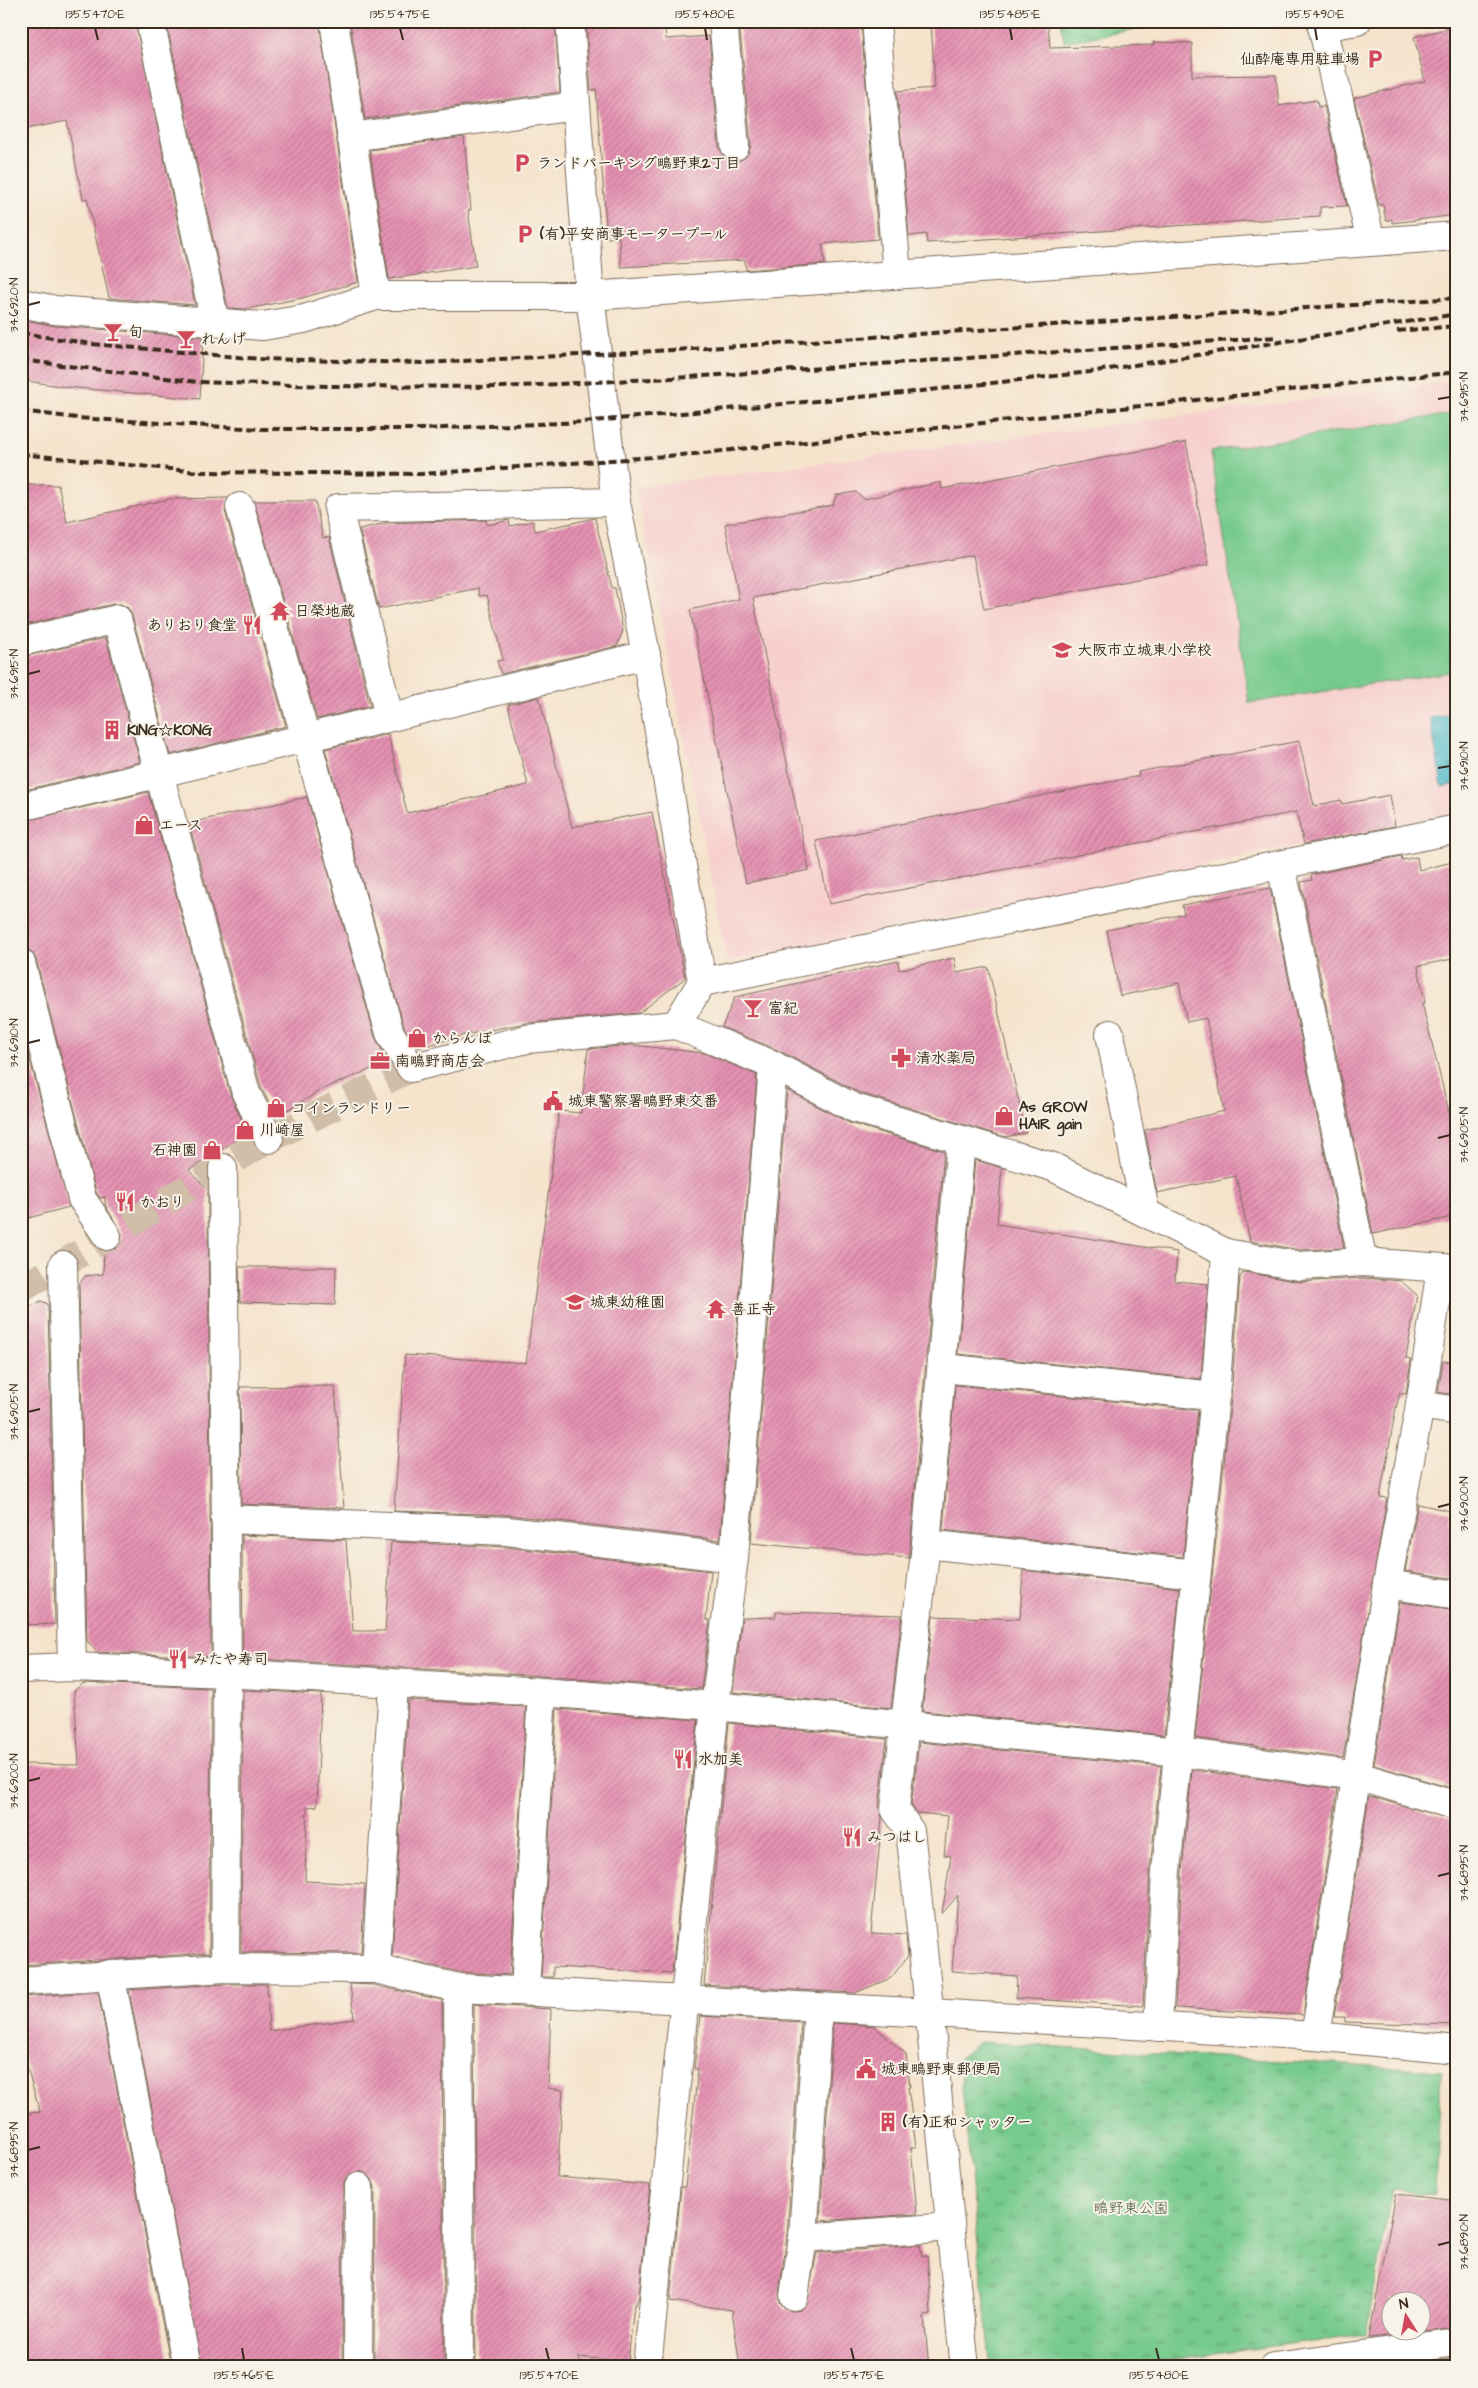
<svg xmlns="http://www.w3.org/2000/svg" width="1478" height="2388" viewBox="0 0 1478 2388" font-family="'Architects Daughter','Klee One',sans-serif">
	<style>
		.built { fill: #f7d0ce }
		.park { fill: url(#park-tufts); stroke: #597a56 }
		.pitch { fill: #77ca8d; stroke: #597a56 }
		.water { fill: url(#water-ripples); stroke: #447274 }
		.building { fill: url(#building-hatch); fill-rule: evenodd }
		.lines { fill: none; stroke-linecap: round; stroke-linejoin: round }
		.minor-tunnel { stroke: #d0bea9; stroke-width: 28; stroke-dasharray: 28 14; stroke-linecap: butt }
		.minor-casing { stroke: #7c6b5b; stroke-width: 30 }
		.minor { stroke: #fff; stroke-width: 28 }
		.rail { stroke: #3b2a1e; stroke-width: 4; stroke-dasharray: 8 4; stroke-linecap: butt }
		.ticks { fill: none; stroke: #3b2a1e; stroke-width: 2 }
		.labels { text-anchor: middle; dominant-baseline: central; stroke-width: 4; stroke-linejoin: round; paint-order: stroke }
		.poi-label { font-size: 15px; font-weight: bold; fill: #3b2a1e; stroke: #f7f3e8; text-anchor: start }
		.park-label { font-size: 15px; fill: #4d5a3f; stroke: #f7f3e8 }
		.neatline { fill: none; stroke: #3b2a1e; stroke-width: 2 }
		.ticks-label { font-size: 12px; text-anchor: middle; fill: #3b2a1e }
	</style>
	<defs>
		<pattern id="park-tufts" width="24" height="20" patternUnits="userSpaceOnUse" patternTransform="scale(1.25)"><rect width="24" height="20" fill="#77ca8d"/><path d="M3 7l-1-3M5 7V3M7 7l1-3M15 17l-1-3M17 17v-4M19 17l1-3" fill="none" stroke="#63a473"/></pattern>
		<pattern id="water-ripples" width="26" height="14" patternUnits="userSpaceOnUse" patternTransform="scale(1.25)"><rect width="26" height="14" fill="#4ebac9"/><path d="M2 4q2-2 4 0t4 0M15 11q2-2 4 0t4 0" fill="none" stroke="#4297a3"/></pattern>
		<pattern id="building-hatch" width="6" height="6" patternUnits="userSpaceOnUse" patternTransform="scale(1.25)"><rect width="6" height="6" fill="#e692b3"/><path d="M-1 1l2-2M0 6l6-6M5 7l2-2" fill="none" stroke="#bc7791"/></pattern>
	</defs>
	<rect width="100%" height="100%" fill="#f7f3e8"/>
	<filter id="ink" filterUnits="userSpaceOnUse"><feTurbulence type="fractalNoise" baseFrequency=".02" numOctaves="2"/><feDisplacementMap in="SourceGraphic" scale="10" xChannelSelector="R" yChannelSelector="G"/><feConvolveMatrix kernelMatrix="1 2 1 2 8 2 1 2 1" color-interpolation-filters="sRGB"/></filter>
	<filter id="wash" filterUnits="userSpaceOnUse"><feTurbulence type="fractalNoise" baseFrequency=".0096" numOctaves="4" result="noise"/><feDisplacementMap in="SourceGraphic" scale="20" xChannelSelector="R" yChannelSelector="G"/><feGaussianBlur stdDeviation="1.12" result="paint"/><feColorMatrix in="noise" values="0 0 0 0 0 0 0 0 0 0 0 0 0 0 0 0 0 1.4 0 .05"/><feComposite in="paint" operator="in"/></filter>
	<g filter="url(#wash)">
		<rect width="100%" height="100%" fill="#f5e3cc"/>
		<polygon class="built" points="1457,380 1457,813 727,962 636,487"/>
		<g class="park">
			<polygon points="1061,21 1183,21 1064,42"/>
			<polygon points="980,2042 1441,2071 1436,2194 1393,2189 1366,2334 1114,2367 997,2367 990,2361 959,2058"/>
		</g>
		<polygon class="pitch" points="1457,413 1457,671 1249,703 1211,451"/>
		<polygon class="water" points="1457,713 1457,784 1442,787 1430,718"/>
		<g id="blocks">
			<g class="building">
				<polygon points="21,21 135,21 195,305 109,298 87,198 83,199 67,121 21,130"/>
				<polygon points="166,21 319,21 358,282 302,298 247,309 228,308"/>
				<polygon points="350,21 555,21 560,92 365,119"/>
				<polygon points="586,21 664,21 666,39 709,36 719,147 723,155 728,160 736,162 744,158 749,152 751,145 739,21 861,21 878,239 822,244 825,264 746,270 745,260 621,267 619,237 607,238 596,89 591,90"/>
				<polygon points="931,21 1048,21 1050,48 1154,45 1153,42 1192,43 1192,76 1276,75 1279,106 1317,100 1318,107 1324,106 1347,206 1320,207 1320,216 927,243 926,234 909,236 897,91 935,88"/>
				<polygon points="1457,26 1457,215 1392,223 1392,219 1386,221 1383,205 1379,205 1354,98 1425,81 1414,37"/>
				<polygon points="464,137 471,210 468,210 476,266 389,279 370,150"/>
				<polygon points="21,319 54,326 203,337 200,399 66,387 21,380"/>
				<polygon points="1186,442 1209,565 984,609 973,555 753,598 809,870 746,883 690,610 739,599 725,524 833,505 836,495 856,492 864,499 941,482 942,489"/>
				<polygon points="21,485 58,485 67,522 169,499 228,498 225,511 286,726 170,755 132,615 128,608 121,604 113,604 21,626"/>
				<polygon points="254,501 315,501 323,538 329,537 370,706 317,719"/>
				<polygon points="595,518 612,588 615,588 623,631 617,646 501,674 497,661 503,660 487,595 479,596 478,588 379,609 359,529 386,523 486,520 487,525 509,520 510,526 533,521 535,531"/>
				<polygon points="106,638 140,762 21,791 21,657"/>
				<polygon points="539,697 572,827 652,812 685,978 639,1013 526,1023 465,1035 418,1048 404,1027 325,749 388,734 407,813 528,785 508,705"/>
				<polygon points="1299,741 1314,806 1341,800 1342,804 1390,795 1395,826 1304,844 1296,812 829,904 816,841 1139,776 1138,772"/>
				<polygon points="148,792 231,1097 248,1133 189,1170 208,1190 211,1657 97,1652 87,1641 79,1284 85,1276 103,1274 104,1251 116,1249 121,1242 122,1234 105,1205 105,1197 100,1198 96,1192 36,959 32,952 21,948 21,822"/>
				<polygon points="307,797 375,1037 388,1062 323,1089 276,1117 261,1087 189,823"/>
				<polygon points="1401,856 1402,860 1417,857 1419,870 1457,861 1457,958 1418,966 1425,1003 1422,1003 1457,1144 1457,1216 1373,1234 1301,882 1312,880 1311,875"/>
				<polygon points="1270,888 1344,1248 1300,1250 1250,1241 1236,1176 1157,1193 1145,1130 1224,1111 1206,1018 1187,1022 1179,983 1120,996 1107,930 1184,914 1182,905"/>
				<polygon points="954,958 957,973 988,967 1026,1133 1005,1137 860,1093 780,1051 722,1027 735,997 898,961 899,970"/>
				<polygon points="21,1026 69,1207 21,1220"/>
				<polygon points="632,1045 704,1053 757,1075 720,1540 509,1515 394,1511 405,1355 526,1363 559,1111 581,1113 588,1049"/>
				<polygon points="787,1090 849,1123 944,1151 909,1558 751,1543"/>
				<polygon points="975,1160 1002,1168 997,1224 1177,1252 1175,1281 1208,1284 1201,1379 958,1354"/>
				<polygon points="239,1267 336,1267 335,1305 240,1302"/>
				<polygon points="1244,1272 1300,1282 1363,1278 1401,1281 1417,1295 1406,1358 1411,1359 1406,1394 1400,1393 1396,1408 1380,1497 1387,1498 1343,1758 1195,1738 1231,1398 1240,1277"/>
				<polygon points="41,1301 48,1304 55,1624 21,1625 21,1312"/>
				<polygon points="1443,1361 1457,1362 1457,1395 1438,1392"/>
				<polygon points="955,1385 1198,1410 1183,1557 943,1530"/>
				<polygon points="335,1386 344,1508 241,1504 240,1387"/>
				<polygon points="1418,1504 1450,1511 1448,1522 1457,1523 1457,1579 1405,1571"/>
				<polygon points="242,1535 346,1540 353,1631 385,1631 391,1542 506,1547 711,1571 706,1620 710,1620 701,1689 543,1676 243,1658"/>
				<polygon points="1023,1570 1180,1588 1164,1735 922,1711 933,1616 1020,1619"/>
				<polygon points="1400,1602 1457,1610 1457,1790 1374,1765"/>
				<polygon points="776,1612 902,1615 891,1708 733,1692 742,1618 776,1617"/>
				<polygon points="84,1683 211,1688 209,1953 21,1965 21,1766 23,1764 79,1765 74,1691"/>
				<polygon points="243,1690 321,1694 317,1806 307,1807 305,1881 365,1884 361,1953 241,1952"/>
				<polygon points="408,1700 526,1707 510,1975 460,1972 392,1957"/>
				<polygon points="557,1709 698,1720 672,1973 553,1967 553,1977 541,1977"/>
				<polygon points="729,1723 887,1739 879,1807 882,1818 871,1933 906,1935 908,1956 891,1978 855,1993 704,1985"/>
				<polygon points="919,1742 1161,1766 1150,1869 1143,2006 1016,1998 1017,1976 952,1971 958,1895 942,1914 951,1856 944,1855 948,1816 917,1813 911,1805"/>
				<polygon points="1192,1770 1338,1789 1303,2015 1175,2008 1182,1872"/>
				<polygon points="1369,1796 1457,1821 1457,2025 1345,2022 1345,2017 1334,2017"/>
				<polygon points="225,1984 267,1984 269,2031 354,2019 350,1984 374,1985 442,2000 444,2367 374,2367 375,2187 372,2179 367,2174 360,2171 351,2174 345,2180 343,2187 342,2367 202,2367 129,1990"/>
				<polygon points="98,1992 171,2367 21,2367 21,2114 40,2112 21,2047 21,1997"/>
				<polygon points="474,2004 551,2009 548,2088 563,2090 557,2177 650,2185 639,2296 636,2305 634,2304 628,2362 579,2357 581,2367 476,2367"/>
				<polygon points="700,2016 801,2022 787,2236 779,2294 780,2302 785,2308 792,2311 800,2310 806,2305 817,2253 920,2245 922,2257 927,2256 930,2293 931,2315 924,2316 929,2367 740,2367 732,2310 670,2301 681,2187 685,2187 698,2069 694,2069"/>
				<polygon points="833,2023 874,2026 906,2054 910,2087 908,2087 916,2147 911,2147 917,2214 820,2221"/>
				<path d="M1396 2194 1457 2201V2327L1369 2338ZM1390 2300H1420V2330H1390Z"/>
				<polygon points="1457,2358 1457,2367 1391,2367"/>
			</g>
		</g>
	</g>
	<g filter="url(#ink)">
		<use href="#blocks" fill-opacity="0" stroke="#7c6b5b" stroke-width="1"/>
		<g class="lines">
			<polyline class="minor-tunnel" points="21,1289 269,1139 411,1068"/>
			<defs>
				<g id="minor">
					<polyline points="150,21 215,322"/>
					<polyline points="334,21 376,296"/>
					<polyline points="570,21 590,296 616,502 646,655 702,982 676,1025"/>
					<polyline points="723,21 735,146"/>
					<polyline points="876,21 897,275"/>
					<polyline points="1321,21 1368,229"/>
					<polyline points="1322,27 1357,21"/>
					<polyline points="351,137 576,106"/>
					<polyline points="21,303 55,310 263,326 304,319 376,296 590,296 1457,236"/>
					<polyline points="240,507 390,1033 411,1068 527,1039 676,1025 773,1065 854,1108 1053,1167 1226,1253 1299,1266 1363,1262 1457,1269"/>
					<polyline points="21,642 117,619 246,1093 269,1139"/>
					<polyline points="389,716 338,508 616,502"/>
					<polyline points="21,807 646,655"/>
					<polyline points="1281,865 1363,1262"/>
					<polyline points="21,963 82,1199 107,1236"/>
					<polyline points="702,982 1457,829"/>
					<polyline points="1110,1034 1145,1211"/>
					<path d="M961 1141 926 1544 895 1809 910 1831C931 2009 945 2188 965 2367"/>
					<polyline points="223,1168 227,1673 225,1968"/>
					<polyline points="63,1265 72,1667"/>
					<polyline points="943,1368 1215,1396"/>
					<polyline points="1420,1405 1457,1411"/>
					<polyline points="225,1519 507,1531 734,1558"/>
					<polyline points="926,1544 1196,1574"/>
					<polyline points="1387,1584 1457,1595"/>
					<polyline points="21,1669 72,1667 227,1673 542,1692 715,1706 1179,1752 1358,1776 1457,1806"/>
					<polyline points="376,1969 393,1684"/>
					<polyline points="110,1974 187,2367"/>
					<polyline points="21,1981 225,1968 376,1969 458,1988 931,2013 1315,2036 1457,2050"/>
					<polyline points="458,1988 460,2367"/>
					<polyline points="525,1991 542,1692"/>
					<polyline points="818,2008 803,2238 950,2227"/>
					<polyline points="1158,2027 1166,1871 1215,1396 1226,1253"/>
					<polyline points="1315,2036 1387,1584 1420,1405 1441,1269"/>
					<polyline points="794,2296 803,2238"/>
					<polyline points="358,2367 359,2187"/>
					<polyline points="647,2367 715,1706 734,1558 773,1065"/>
					<polyline points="1274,2367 1457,2342"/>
				</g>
			</defs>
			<use href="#minor" class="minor-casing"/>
			<use href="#minor" class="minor"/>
			<g class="rail">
				<polyline points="1397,331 1457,326"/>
				<polyline points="21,333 92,344 260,359 423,363 693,349 1457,298"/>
				<polyline points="21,360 198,382 328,386 502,387 690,377 1277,337"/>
				<polyline points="21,411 77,418 259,429 422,429 583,422 904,393 1090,372 1457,314"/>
				<polyline points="21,454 199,472 422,474 694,454 1457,372"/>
			</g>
		</g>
	</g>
	<path class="ticks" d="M95 28 98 40M400 28 403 40M705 28 707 40M1010 28 1012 40M1315 28 1317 40M28 305 40 302M1438 399 1450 397M28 674 40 671M1438 768 1450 766M28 1043 40 1040M1438 1138 1450 1135M28 1412 40 1409M1438 1507 1450 1504M28 1781 40 1778M1438 1876 1450 1873M28 2150 40 2147M1438 2245 1450 2242M242 2348 244 2360M546 2348 549 2360M851 2348 854 2360M1156 2348 1159 2360"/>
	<defs>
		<symbol id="parking-bare" viewBox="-9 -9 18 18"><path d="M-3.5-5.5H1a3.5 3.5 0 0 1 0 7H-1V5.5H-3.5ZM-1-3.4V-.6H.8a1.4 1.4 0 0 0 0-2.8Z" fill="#d1495b" stroke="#f7f3e8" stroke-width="2.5" paint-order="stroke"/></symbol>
		<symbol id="bar-bare" viewBox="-9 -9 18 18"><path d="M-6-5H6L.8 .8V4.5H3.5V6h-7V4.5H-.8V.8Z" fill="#d1495b" stroke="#f7f3e8" stroke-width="2.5" paint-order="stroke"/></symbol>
		<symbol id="temple-bare" viewBox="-9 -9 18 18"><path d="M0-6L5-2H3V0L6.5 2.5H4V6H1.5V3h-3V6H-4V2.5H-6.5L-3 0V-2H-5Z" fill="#d1495b" stroke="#f7f3e8" stroke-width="2.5" paint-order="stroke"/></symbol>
		<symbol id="restaurant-bare" viewBox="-9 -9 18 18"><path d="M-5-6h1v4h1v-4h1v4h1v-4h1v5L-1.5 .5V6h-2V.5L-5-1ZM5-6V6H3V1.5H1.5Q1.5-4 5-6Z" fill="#d1495b" stroke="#f7f3e8" stroke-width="2.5" paint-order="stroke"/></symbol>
		<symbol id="school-bare" viewBox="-9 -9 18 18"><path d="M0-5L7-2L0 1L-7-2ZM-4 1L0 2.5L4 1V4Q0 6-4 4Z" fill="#d1495b" stroke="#f7f3e8" stroke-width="2.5" paint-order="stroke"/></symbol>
		<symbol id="building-bare" viewBox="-9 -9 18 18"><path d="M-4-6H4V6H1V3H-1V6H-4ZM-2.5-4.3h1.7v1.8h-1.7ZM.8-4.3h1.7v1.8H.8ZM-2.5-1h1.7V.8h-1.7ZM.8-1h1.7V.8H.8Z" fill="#d1495b" stroke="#f7f3e8" stroke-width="2.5" paint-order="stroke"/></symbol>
		<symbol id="shop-bare" viewBox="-9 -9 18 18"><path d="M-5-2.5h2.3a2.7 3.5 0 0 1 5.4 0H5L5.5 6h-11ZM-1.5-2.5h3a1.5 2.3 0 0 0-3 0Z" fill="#d1495b" stroke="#f7f3e8" stroke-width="2.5" paint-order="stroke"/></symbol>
		<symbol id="pharmacy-bare" viewBox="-9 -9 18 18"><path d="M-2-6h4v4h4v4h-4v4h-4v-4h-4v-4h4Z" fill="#d1495b" stroke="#f7f3e8" stroke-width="2.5" paint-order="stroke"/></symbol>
		<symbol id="office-bare" viewBox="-9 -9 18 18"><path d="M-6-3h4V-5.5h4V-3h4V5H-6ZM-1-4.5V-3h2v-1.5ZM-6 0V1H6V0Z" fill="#d1495b" stroke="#f7f3e8" stroke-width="2.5" paint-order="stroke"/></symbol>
		<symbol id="civic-bare" viewBox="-9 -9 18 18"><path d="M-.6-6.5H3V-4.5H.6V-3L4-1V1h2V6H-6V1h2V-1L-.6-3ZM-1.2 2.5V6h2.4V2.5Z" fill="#d1495b" stroke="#f7f3e8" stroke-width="2.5" paint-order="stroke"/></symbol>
	</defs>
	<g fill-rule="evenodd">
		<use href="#parking-bare" x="1361" y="45" width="28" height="28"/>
		<use href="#parking-bare" x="508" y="149" width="28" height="28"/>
		<use href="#parking-bare" x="511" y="220" width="28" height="28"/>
		<use href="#bar-bare" x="99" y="318" width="28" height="28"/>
		<use href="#bar-bare" x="172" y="325" width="28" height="28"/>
		<use href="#temple-bare" x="266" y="597" width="28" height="28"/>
		<use href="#restaurant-bare" x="238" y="611" width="28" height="28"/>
		<use href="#school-bare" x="1048" y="636" width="28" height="28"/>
		<use href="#building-bare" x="98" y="716" width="28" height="28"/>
		<use href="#shop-bare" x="130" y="811" width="28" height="28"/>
		<use href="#bar-bare" x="739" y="994" width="28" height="28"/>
		<use href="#shop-bare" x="403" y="1024" width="28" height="28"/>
		<use href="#pharmacy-bare" x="887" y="1044" width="28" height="28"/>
		<use href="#office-bare" x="366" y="1047" width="28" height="28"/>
		<use href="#civic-bare" x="539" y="1087" width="28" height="28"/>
		<use href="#shop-bare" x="262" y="1094" width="28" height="28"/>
		<use href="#shop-bare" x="990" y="1102" width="28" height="28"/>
		<use href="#shop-bare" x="231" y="1116" width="28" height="28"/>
		<use href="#shop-bare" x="198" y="1136" width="28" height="28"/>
		<use href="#restaurant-bare" x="111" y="1188" width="28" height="28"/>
		<use href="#school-bare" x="561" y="1288" width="28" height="28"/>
		<use href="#temple-bare" x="702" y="1295" width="28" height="28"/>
		<use href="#restaurant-bare" x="164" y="1645" width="28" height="28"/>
		<use href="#restaurant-bare" x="669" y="1745" width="28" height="28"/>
		<use href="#restaurant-bare" x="838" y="1823" width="28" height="28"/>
		<use href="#civic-bare" x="852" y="2055" width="28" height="28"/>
		<use href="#building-bare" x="874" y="2108" width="28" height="28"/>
	</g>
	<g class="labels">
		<g class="poi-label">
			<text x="1360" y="59" text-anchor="end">仙酔庵専用駐車場</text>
			<text x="537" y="163">ランドパーキング鴫野東2丁目</text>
			<text x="540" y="234">(有)平安商事モータープール</text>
			<text x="128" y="332">旬</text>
			<text x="201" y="339">れんげ</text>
			<text x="295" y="611">日榮地蔵</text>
			<text x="237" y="625" text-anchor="end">ありおり食堂</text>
			<text x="1077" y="650">大阪市立城東小学校</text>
			<text x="127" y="730">KING☆KONG</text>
			<text x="159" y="825">エース</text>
			<text x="768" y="1008">富紀</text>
			<text x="432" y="1038">からんぼ</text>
			<text x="916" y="1058">清水薬局</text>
			<text x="395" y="1061">南鴫野商店会</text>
			<text x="568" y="1101">城東警察署鴫野東交番</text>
			<text x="1019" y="1107">As GROW<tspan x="1019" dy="17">HAIR gain</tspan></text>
			<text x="291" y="1108">コインランドリー</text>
			<text x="260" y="1130">川崎屋</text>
			<text x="197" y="1150" text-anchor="end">石神園</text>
			<text x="140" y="1202">かおり</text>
			<text x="590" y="1302">城東幼稚園</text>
			<text x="731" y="1309">善正寺</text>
			<text x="193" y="1659">みたや寿司</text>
			<text x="698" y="1759">水加美</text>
			<text x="867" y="1837">みつはし</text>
			<text x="881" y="2069">城東鴫野東郵便局</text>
			<text x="903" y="2122">(有)正和シャッター</text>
		</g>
		<g class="park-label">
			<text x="1131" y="2208">鴫野東公園</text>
		</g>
	</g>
	<rect width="1478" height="2388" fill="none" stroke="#f7f3e8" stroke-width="55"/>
	<g transform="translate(1406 2316) rotate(349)"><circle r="24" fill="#f7f3e8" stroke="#aca397"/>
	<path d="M0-4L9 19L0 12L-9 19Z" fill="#d1495b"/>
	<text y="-8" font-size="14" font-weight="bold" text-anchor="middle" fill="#3b2a1e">N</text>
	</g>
	<rect x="28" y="28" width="1422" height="2332" class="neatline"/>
	<g class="ticks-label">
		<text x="95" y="18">135.5470°E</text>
		<text x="400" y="18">135.5475°E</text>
		<text x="705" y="18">135.5480°E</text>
		<text x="1010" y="18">135.5485°E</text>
		<text x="1315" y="18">135.5490°E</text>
		<text transform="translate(14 305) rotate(-90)" y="4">34.6920°N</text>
		<text transform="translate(1464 397) rotate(-90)" y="4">34.6915°N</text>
		<text transform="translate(14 674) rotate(-90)" y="4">34.6915°N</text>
		<text transform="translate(1464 766) rotate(-90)" y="4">34.6910°N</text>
		<text transform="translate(14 1043) rotate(-90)" y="4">34.6910°N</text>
		<text transform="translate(1464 1135) rotate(-90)" y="4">34.6905°N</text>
		<text transform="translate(14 1412) rotate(-90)" y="4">34.6905°N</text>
		<text transform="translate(1464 1504) rotate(-90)" y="4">34.6900°N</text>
		<text transform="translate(14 1781) rotate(-90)" y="4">34.6900°N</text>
		<text transform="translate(1464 1873) rotate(-90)" y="4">34.6895°N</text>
		<text transform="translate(14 2150) rotate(-90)" y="4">34.6895°N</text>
		<text transform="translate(1464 2242) rotate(-90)" y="4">34.6890°N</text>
		<text x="244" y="2379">135.5465°E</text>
		<text x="549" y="2379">135.5470°E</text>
		<text x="854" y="2379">135.5475°E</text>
		<text x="1159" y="2379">135.5480°E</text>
	</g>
</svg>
